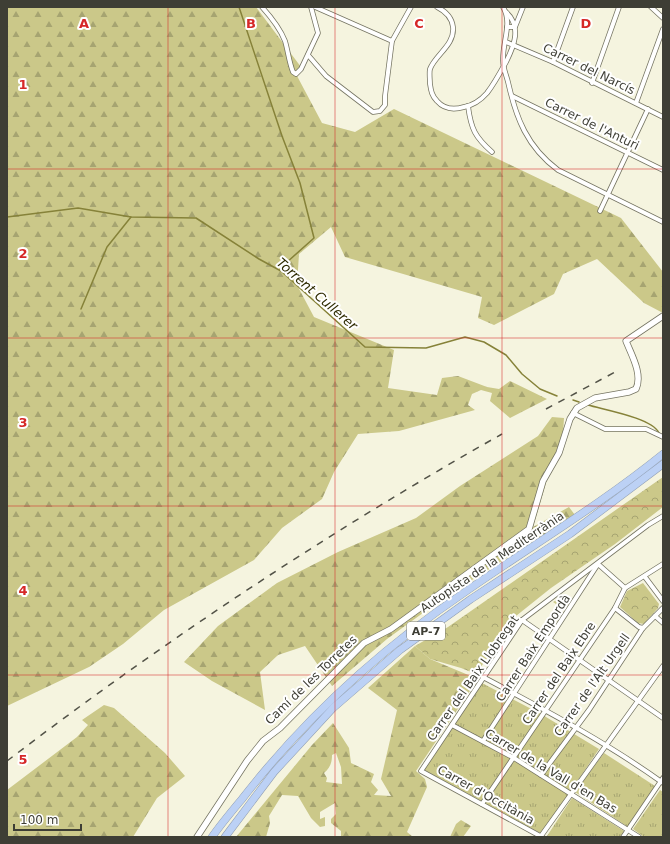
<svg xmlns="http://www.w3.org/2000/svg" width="670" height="844" viewBox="0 0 670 844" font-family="'DejaVu Sans',sans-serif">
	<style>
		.grass { fill: url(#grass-tufts) }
		.forest { fill: url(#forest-firs); fill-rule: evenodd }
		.park { fill: url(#park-crowns) }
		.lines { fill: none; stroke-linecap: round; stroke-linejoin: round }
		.stream { stroke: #868239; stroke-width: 1.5 }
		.street-casing { stroke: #757462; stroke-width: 5.5 }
		.secondary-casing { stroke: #757462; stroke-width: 7 }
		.highway-casing { stroke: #909eb2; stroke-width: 8 }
		.street { stroke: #fff; stroke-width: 4 }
		.secondary { stroke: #fff; stroke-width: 5.5 }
		.highway { stroke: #bcd1f5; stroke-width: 7 }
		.rail { stroke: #525247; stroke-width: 1.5; stroke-dasharray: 7 7; stroke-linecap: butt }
		.grid { fill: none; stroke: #d62828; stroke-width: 1; stroke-opacity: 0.55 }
		.labels { text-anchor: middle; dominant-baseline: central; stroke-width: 4; stroke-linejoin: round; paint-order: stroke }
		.shield { fill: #fff; stroke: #787872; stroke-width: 1 }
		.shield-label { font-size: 11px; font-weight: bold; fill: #3e3e35 }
		.street-label { font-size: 12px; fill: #3e3e35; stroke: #fff }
		.water-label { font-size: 13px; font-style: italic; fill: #2e2b00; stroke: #fff }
		.grid-label { font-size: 13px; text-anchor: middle; font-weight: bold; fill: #d62828; stroke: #fff; stroke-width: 4; stroke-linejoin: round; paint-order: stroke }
	</style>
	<defs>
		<pattern id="grass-tufts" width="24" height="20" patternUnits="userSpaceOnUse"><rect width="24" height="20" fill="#cbc889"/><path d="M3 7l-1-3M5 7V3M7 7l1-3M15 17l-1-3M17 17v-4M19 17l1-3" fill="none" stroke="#a6a471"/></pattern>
		<pattern id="forest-firs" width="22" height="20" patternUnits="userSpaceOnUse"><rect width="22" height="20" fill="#cbc889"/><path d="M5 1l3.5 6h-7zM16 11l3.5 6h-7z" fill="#a6a471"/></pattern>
		<pattern id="park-crowns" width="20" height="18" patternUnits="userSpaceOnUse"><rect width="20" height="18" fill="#cbc889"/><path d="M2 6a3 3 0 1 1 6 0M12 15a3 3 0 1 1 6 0" fill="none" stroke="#a6a471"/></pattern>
	</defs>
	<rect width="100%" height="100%" fill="#f5f4df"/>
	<g class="grass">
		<polygon points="482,683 541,714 599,749 542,834 424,770"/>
		<polygon points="604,753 655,786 628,827 575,792"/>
		<polygon points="660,790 663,792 663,837 644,837 633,829"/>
		<polygon points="572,798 624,831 620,837 547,836"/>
	</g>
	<g class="forest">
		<polygon points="7,7 256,7 301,67 296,74 322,123 355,132 394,109 621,218 663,272 663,313 644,303 597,259 563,274 554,294 494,325 478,318 482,297 345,257 331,227 299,254 297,285 314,317 394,350 388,388 437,395 442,378 458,376 487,387 499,389 510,381 547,399 510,418 490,401 492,393 481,390 472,394 468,405 475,410 399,431 358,434 334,472 322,499 282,528 254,560 164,610 123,644 89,667 7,706"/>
		<polygon points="552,417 564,418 563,435 553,459 533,527 569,507 575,515 445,597 387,639 332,686 305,646 278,655 260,672 265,710 212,681 184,662 218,626 277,583 338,552 416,518 460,486 538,436"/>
		<path d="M415 646 430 659 478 679 416 771 425 779 427 787 407 832 413 837H341V831L331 823V819L336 814 335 803 320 812V819L325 817V826L320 827 311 818 298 796 282 795 269 816 270 823 266 837H236L312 745 333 723 349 748 351 763 374 774 371 782 378 790 374 795 391 796 381 779 397 710 368 688ZM336 753 341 767 342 784 326 782 327 778 324 773C330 768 332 763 332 755Z"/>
		<polygon points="104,705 114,708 165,753 185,776 157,798 133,837 7,837 7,790 77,737 88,725 82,720"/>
		<polygon points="461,820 471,826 463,837 450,837 456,824"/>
	</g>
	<g class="park">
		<polygon points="663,477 663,507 615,544 551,588 516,616 476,674 461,668 430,659 415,646 448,627"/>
		<polygon points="643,583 659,604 658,608 644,624 638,623 620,607 627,591"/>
		<polygon points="564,596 570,601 565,610 553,602"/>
	</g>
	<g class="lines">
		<g class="stream">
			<polyline points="239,7 282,136 300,183 314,238 286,263 287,276"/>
			<polyline points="7,217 78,208 131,217 196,218 259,259 281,271 365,347 426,348 465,337 484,342 506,355 522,374 540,389 557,396"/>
			<polyline points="81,309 107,247 131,217"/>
			<polyline points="573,400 579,402"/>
			<path d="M588 405C605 410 652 418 659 433"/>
		</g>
		<defs>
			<g id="street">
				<path d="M262 7C271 17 280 28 285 41 288 51 289 62 293 72L296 74 301 69 318 33 311 7"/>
				<polyline points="315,7 392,41"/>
				<path d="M437 7C445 11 452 18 453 27 455 45 435 55 430 69 429 73 430 80 430 84 431 91 432 96 437 101 444 109 454 110 464 107 474 105 480 101 487 93 494 84 500 73 506 62 514 46 522 27 506 12"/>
				<path d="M503 7C513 23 502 43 503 61 503 68 506 74 508 82 516 118 527 147 558 170L663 222"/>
				<polyline points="651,7 663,18"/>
				<polyline points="507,27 515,27 523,7"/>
				<polyline points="506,42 553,62 663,117"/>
				<polyline points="308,55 326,76 373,112 380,111 385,105 385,96 392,41 411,7"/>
				<polyline points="553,62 573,7"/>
				<polyline points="592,83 619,7"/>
				<polyline points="512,96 663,170"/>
				<polyline points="636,103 663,29"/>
				<path d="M468 106C471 129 475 137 492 152"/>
				<polyline points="600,211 648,109"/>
				<polyline points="573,413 605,429 646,429 663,437"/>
				<polyline points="645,577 663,601"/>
				<polyline points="615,608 639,627 643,628"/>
				<polyline points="655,616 663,623"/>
				<polyline points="522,620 663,718"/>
				<path d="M483 677C545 710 606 742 663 783"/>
				<polyline points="452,725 514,758 639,837"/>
				<polyline points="483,741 598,564 625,588"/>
				<polyline points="541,775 589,710 643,628 663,608"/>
				<polyline points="482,804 615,608 625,588 663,564"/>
				<polyline points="541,836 663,666"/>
				<polyline points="542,837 421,771 522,620 648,525 663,516"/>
				<polyline points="623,837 663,778"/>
			</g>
			<path id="secondary" d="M197 837 247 761 263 741 280 728 364 643 391 629 529 529 543 481 559 453 570 419 577 408 595 398 629 392 636 389C643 374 631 354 626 341L663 316"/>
			<g id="highway">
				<path d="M212 837C221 824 232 811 242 799 305 718 381 649 465 592 531 546 600 505 663 454"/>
				<polyline points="225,837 274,772 333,708 400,650 471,599 570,534 663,464"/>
			</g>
		</defs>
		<use href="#street" class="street-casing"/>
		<use href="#secondary" class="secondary-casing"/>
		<use href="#highway" class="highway-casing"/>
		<use href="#street" class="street"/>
		<use href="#secondary" class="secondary"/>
		<use href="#highway" class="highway"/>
		<g class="rail">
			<polyline points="546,409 617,371"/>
			<path d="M7 761C164 641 330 531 502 434"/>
		</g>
	</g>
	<path class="grid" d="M168 7V837M335 7V837M502 7V837M7 169H663M7 338H663M7 506H663M7 675H663"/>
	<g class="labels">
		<rect class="shield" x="407" y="622" width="38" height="18" rx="3"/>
		<g class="shield-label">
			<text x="426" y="631">AP-7</text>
		</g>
		<g class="street-label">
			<text transform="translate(589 69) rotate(26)">Carrer del Narcís</text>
			<text transform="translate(592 124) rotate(26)">Carrer de l'Anturi</text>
			<text transform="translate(492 562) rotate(-34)">Autopista de la Mediterrània</text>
			<text transform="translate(533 648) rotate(-57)">Carrer Baix Empordà</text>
			<text transform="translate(559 673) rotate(-56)">Carrer del Baix Ebre</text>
			<text transform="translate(473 678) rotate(-55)">Carrer del Baix Llobregat</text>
			<text transform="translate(311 680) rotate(-44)">Camí de les Torretes</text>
			<text transform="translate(592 685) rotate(-55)">Carrer de l'Alt Urgell</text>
			<text transform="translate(551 771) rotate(31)">Carrer de la Vall d'en Bas</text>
			<text transform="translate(486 795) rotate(29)">Carrer d'Occitània</text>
		</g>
		<g class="water-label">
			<text transform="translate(317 294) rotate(41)">Torrent Cullerer</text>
		</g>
	</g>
	<g class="grid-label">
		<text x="84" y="28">A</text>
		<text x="251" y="28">B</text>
		<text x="419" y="28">C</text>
		<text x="586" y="28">D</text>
		<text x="23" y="89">1</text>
		<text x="23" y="258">2</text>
		<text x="23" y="427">3</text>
		<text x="23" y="595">4</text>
		<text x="23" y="764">5</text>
	</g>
	<rect width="670" height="844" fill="none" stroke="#3e3e35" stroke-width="16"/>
	<path d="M14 824v6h67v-6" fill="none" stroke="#3e3e35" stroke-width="2"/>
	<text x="20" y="824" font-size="12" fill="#3e3e35" stroke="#ffffff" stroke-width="3" paint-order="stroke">100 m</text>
</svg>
